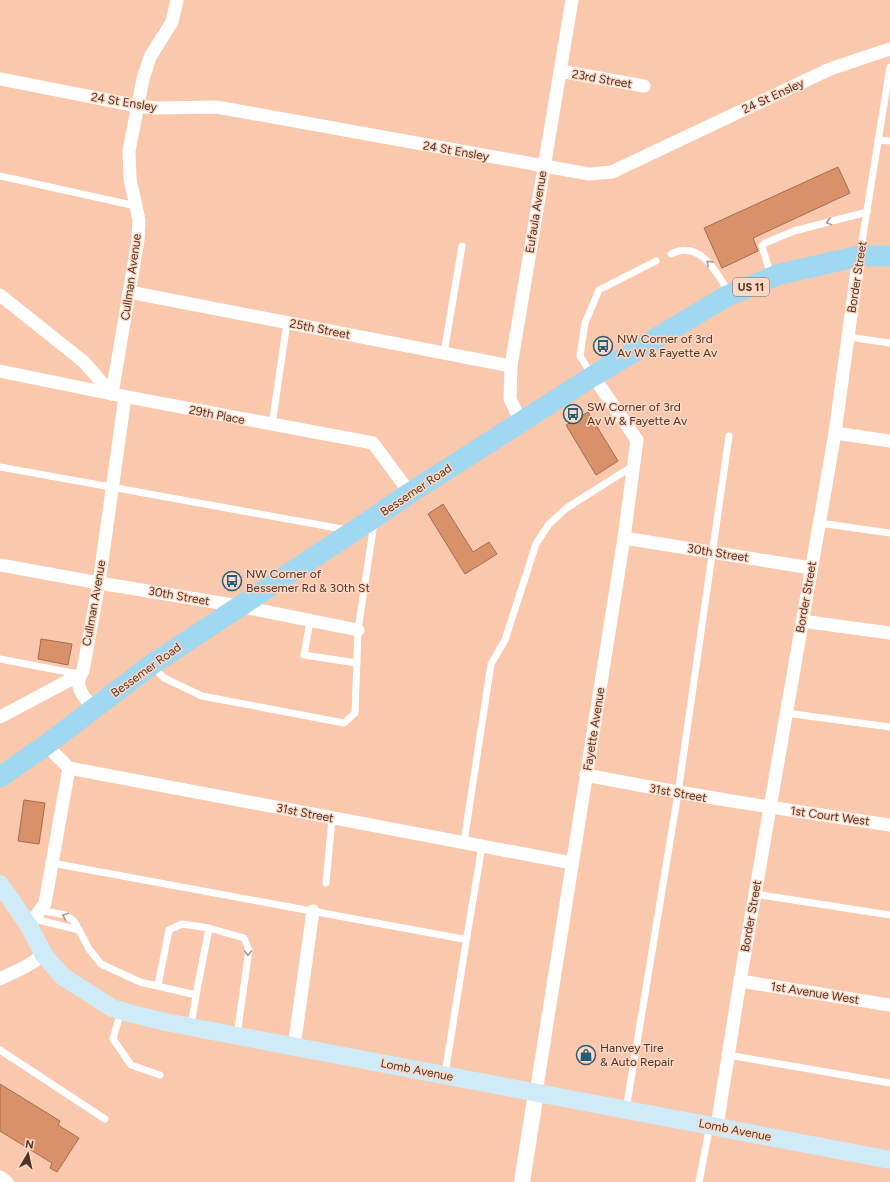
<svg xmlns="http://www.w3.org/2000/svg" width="890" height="1182" viewBox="0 0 890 1182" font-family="Figtree,sans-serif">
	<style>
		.building { fill: #d99169; stroke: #a36c4c }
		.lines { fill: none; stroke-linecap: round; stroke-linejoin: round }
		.service { stroke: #fff; stroke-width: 7 }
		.minor { stroke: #fff; stroke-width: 13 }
		.tertiary { stroke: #fff; stroke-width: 16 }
		.secondary { stroke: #cfebf8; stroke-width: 18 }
		.primary { stroke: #a0d7f1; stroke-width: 21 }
		.oneway { stroke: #a69a92 }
		.labels { text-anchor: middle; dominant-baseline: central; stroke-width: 3; stroke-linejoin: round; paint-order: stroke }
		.shield { fill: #fed8c4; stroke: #816555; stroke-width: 1 }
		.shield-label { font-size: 11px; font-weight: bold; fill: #4c3426 }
		.street-label { font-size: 12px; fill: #4c3426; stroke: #fed8c4 }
		.poi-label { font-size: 12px; fill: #4c3426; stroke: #fed8c4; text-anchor: start }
	</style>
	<rect width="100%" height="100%" fill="#f9c8ad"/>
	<g class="building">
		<polygon points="838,167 850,193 753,238 758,251 722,268 704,228"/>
		<polygon points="588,412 618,461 596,475 566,425"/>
		<polygon points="443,504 473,552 489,542 497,554 465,574 428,514"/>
		<polygon points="41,639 72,644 68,665 38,659"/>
		<polygon points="24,800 45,803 39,844 18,841"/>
		<polygon points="0,1084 60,1121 58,1125 79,1138 57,1172 50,1168 52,1163 0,1131"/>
	</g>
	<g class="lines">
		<g class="service">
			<polyline points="878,140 890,141"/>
			<polyline points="0,176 136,206"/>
			<path d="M671 254C700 239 717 273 729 293"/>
			<polyline points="860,254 890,67"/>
			<polyline points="771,276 762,246 765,243 794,231 867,212"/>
			<polyline points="848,337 890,343"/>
			<polyline points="444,353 462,246"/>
			<polyline points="592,375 580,356 585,323 599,290 656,261"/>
			<polyline points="272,425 287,322"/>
			<polyline points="0,467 348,530"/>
			<polyline points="819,523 890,533"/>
			<polyline points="310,621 304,655 357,663"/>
			<polyline points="0,659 78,674"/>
			<polyline points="152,666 164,678 202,696 344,723 355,713 358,630 374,523"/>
			<polyline points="786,713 890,727"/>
			<polyline points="464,842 491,664 505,640 536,544 549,524 568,507 633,466"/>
			<polyline points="52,863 463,939 467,936 482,846"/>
			<polyline points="326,883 332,818"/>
			<polyline points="755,894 890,915"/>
			<polyline points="34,919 79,930 74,921 65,915 40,910"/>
			<polyline points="209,928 244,938 249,950 237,1035"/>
			<polyline points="79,930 89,949 101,964 140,982 196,995 209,928 182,924 169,930 158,985"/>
			<polyline points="121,1011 113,1039 131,1065 160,1075"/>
			<polyline points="191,1026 196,995"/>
			<polyline points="0,1050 105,1119"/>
			<polyline points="728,1055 890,1083"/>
			<polyline points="445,1074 467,936"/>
			<polyline points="626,1110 678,793 729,436"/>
			<polyline points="699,1182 710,1125"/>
		</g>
		<g class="minor">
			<polyline points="560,71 644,86"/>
			<polyline points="0,79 138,106 155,108 216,107 239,111 589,174 612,172 830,69 890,49"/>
			<polyline points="129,292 511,366"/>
			<polyline points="0,295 84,362 112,394"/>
			<polyline points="0,371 112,394 373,443 410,493"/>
			<polyline points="112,394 138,240 139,220 130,179 129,151 143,79 150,57 172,22 177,0"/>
			<polyline points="521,422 510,399 511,366 572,0"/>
			<polyline points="835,433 890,441"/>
			<polyline points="624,538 811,568"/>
			<polyline points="0,565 99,583 239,606 358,630"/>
			<polyline points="802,621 890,633"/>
			<path d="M94 708C84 698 72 685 83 671L99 583 125 397"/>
			<polyline points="0,717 81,674"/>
			<polyline points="46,745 69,768 572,863"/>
			<path d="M586 775C687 795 788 810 890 825"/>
			<polyline points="29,926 45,903 69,768"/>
			<polyline points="0,979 25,967 44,955"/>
			<polyline points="740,981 890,1005"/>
			<polyline points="294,1047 313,911"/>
			<polyline points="536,1093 624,538 637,440 593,376"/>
			<polyline points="717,1126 740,981 835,433 859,256"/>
			<polyline points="0,1177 7,1182"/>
		</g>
		<polyline class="tertiary" points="522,1182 536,1093"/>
		<path class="secondary" d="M0 884 29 926 44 955 62 976 112 1008C138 1016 164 1022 191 1027L890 1160"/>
		<polyline class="primary" points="0,777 46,745 151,665 375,517 410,493 521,422 593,376 727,296 780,274 859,256 890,256"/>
	</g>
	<defs><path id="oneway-chevron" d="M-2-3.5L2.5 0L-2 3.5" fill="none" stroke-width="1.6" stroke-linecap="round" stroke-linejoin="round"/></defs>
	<g class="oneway">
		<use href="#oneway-chevron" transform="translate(829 222) rotate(165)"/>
		<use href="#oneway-chevron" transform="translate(709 263) rotate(-136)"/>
		<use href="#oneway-chevron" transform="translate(65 916) rotate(-157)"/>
		<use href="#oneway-chevron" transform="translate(248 953) rotate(90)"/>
	</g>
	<defs>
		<symbol id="bus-ring" viewBox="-11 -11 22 22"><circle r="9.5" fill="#fed8c4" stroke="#245d76" stroke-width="1.5"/><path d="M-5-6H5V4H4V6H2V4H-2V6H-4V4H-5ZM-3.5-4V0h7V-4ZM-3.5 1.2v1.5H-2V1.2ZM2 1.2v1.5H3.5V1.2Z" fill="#245d76"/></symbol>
		<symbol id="shop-ring" viewBox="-11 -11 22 22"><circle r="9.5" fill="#fed8c4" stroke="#245d76" stroke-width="1.5"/><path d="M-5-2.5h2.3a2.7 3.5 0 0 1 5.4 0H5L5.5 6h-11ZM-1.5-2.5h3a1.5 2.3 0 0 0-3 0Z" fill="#245d76"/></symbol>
	</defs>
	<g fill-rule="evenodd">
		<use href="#bus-ring" x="592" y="335" width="22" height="22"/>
		<use href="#bus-ring" x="562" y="403" width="22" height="22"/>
		<use href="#bus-ring" x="221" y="570" width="22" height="22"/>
		<use href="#shop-ring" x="575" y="1044" width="22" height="22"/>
	</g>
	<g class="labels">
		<rect class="shield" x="733" y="278" width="36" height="18" rx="3"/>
		<g class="shield-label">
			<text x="751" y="287">US 11</text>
		</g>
		<g class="street-label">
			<text transform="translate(602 79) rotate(10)">23rd Street</text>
			<text transform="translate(773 96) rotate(-25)">24 St Ensley</text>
			<text transform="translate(124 102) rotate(9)">24 St Ensley</text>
			<text transform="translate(456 151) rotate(10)">24 St Ensley</text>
			<text transform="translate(536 212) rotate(-81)">Eufaula Avenue</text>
			<text transform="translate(131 277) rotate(-82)">Cullman Avenue</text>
			<text transform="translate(857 277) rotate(-81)">Border Street</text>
			<text transform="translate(320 329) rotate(11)">25th Street</text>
			<text transform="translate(217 415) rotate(11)">29th Place</text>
			<text transform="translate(416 490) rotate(-34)">Bessemer Road</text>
			<text transform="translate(718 553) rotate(9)">30th Street</text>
			<text transform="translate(179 596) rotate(10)">30th Street</text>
			<text transform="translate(806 597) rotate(-80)">Border Street</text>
			<text transform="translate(94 603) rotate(-80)">Cullman Avenue</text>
			<text transform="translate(146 670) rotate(-36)">Bessemer Road</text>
			<text transform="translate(594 729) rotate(-81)">Fayette Avenue</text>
			<text transform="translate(678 793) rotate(10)">31st Street</text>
			<text transform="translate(305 813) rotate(11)">31st Street</text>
			<text transform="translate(830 816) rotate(8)">1st Court West</text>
			<text transform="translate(751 916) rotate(-80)">Border Street</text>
			<text transform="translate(815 993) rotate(9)">1st Avenue West</text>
			<text transform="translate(417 1070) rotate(11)">Lomb Avenue</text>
			<text transform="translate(735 1130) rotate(11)">Lomb Avenue</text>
		</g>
		<g class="poi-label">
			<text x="617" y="339">NW Corner of 3rd<tspan x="617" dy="14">Av W &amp; Fayette Av</tspan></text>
			<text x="587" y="407">SW Corner of 3rd<tspan x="587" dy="14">Av W &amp; Fayette Av</tspan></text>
			<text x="246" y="574">NW Corner of<tspan x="246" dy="14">Bessemer Rd &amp; 30th St</tspan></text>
			<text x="600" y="1048">Hanvey Tire<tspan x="600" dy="14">&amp; Auto Repair</tspan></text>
		</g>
	</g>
	<g transform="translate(28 1154) rotate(9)" stroke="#fed8c4" stroke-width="3" paint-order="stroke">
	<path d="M0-3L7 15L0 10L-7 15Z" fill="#4c3426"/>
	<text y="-6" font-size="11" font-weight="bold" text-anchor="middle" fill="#4c3426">N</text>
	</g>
</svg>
